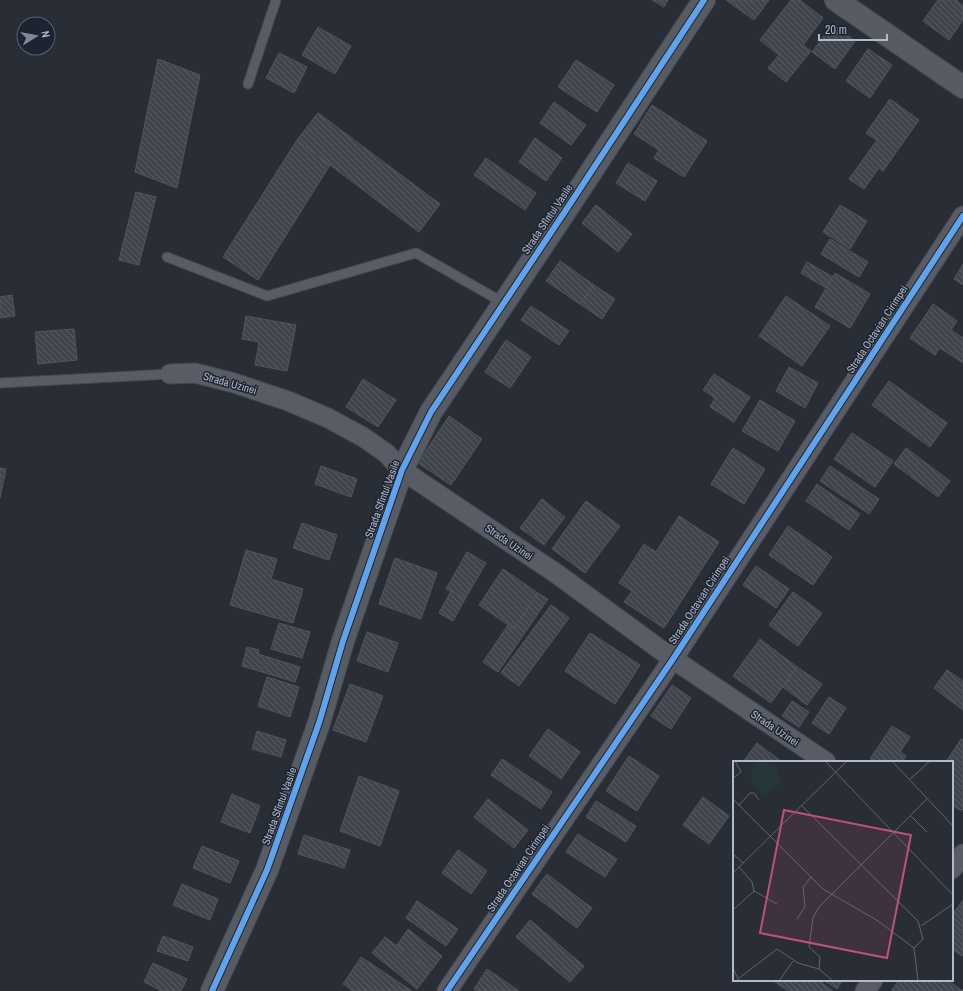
<svg xmlns="http://www.w3.org/2000/svg" width="963" height="991" viewBox="0 0 963 991" font-family="'Archivo Narrow',sans-serif">
	<style>
		.building { fill: url(#building-back-hatch); stroke: #51555e }
		.lines { fill: none; stroke-linecap: round; stroke-linejoin: round }
		.lane-casing { stroke: #45484f; stroke-width: 11 }
		.street-casing { stroke: #45484f; stroke-width: 21 }
		.secondary-casing { stroke: #45484f; stroke-width: 24 }
		.lane { stroke: #595c64; stroke-width: 9 }
		.street { stroke: #595c64; stroke-width: 19 }
		.secondary { stroke: #575b62; stroke-width: 22 }
		.cycleway-casing { stroke: #1c2331; stroke-width: 8 }
		.cycleway { stroke: #60a3ed; stroke-width: 6 }
		.labels { text-anchor: middle; dominant-baseline: central; stroke-width: 3; stroke-linejoin: round; paint-order: stroke }
		.street-label { font-size: 11px; fill: #b2b9c8; stroke: #1c2331 }
		.inset-road { fill: none; stroke: #606570; stroke-width: 1 }
		.view { fill: #bc5081; fill-opacity: 0.15; stroke: #bc5081; stroke-width: 2 }
		.inset-edge { fill: none; stroke: #b2b9c8; stroke-width: 2 }
	</style>
	<defs>
		<pattern id="building-back-hatch" width="6" height="6" patternUnits="userSpaceOnUse"><rect width="6" height="6" fill="#40444c"/><path d="M-1 5l2 2M0 0l6 6M5-1l2 2" fill="none" stroke="#595d64"/></pattern>
	</defs>
	<rect width="100%" height="100%" fill="#292d36"/>
	<g class="building">
		<polygon points="652,0 668,0 664,7"/>
		<polygon points="726,0 769,0 754,20"/>
		<polygon points="791,0 800,0 823,18 803,45 811,51 786,82 768,68 779,55 760,40"/>
		<polygon points="938,0 958,0 957,1 963,6 963,20 949,40 923,21"/>
		<polygon points="833,24 855,41 835,69 812,52"/>
		<polygon points="318,27 351,46 335,74 302,55"/>
		<polygon points="868,49 892,65 870,98 846,81"/>
		<polygon points="279,53 307,67 294,93 266,78"/>
		<polygon points="158,59 200,75 177,188 135,172"/>
		<polygon points="576,60 614,85 597,112 558,87"/>
		<polygon points="890,99 919,120 883,171 879,168 864,189 849,179 877,140 866,133"/>
		<polygon points="554,102 586,125 571,145 540,123"/>
		<polygon points="652,105 707,141 684,177 654,158 659,150 634,134"/>
		<polygon points="318,113 440,204 419,232 297,140"/>
		<polygon points="535,138 562,158 546,181 519,162"/>
		<polygon points="297,140 330,165 258,280 223,257"/>
		<polygon points="486,158 536,193 525,210 474,175"/>
		<polygon points="628,163 657,181 645,201 616,183"/>
		<polygon points="136,192 156,197 139,265 119,260"/>
		<polygon points="596,205 632,234 618,252 582,223"/>
		<polygon points="840,205 867,221 850,249 823,232"/>
		<polygon points="830,239 868,262 859,277 821,254"/>
		<polygon points="560,261 594,285 580,304 546,281"/>
		<polygon points="807,262 833,277 826,288 801,273"/>
		<polygon points="963,264 963,285 954,279"/>
		<polygon points="835,273 870,294 850,328 815,307"/>
		<polygon points="594,285 615,299 602,319 580,304"/>
		<polygon points="12,295 15,316 0,318 0,297"/>
		<polygon points="786,296 830,326 802,366 759,336"/>
		<polygon points="933,304 957,321 951,330 963,338 963,363 940,348 935,355 910,338"/>
		<polygon points="531,306 569,331 559,345 521,320"/>
		<polygon points="246,316 296,325 287,371 255,365 259,342 242,339"/>
		<polygon points="74,329 77,360 38,364 35,332"/>
		<polygon points="506,340 531,357 510,388 485,372"/>
		<polygon points="789,367 818,383 805,408 776,391"/>
		<polygon points="714,374 750,397 734,422 710,407 715,398 703,390"/>
		<polygon points="363,379 396,400 378,427 346,407"/>
		<polygon points="889,381 947,423 930,447 872,405"/>
		<polygon points="760,400 795,421 778,451 742,431"/>
		<polygon points="449,416 482,439 451,485 418,463"/>
		<polygon points="852,433 893,461 875,487 834,459"/>
		<polygon points="733,448 765,469 744,504 711,484"/>
		<polygon points="906,448 950,481 938,497 894,464"/>
		<polygon points="321,466 357,479 351,497 315,484"/>
		<polygon points="830,466 879,499 869,514 820,481"/>
		<polygon points="0,468 6,469 0,498"/>
		<polygon points="817,484 860,514 849,530 806,501"/>
		<polygon points="542,499 565,517 544,545 520,528"/>
		<polygon points="586,501 620,526 585,573 552,549"/>
		<polygon points="679,516 719,542 664,628 624,602 632,591 619,583 644,544 656,552"/>
		<polygon points="302,523 337,535 329,560 293,548"/>
		<polygon points="788,526 832,557 813,585 769,555"/>
		<polygon points="246,550 277,559 271,579 303,589 293,623 230,605"/>
		<polygon points="467,552 486,563 465,599 446,589"/>
		<polygon points="395,558 437,573 421,619 379,604"/>
		<polygon points="756,566 789,589 776,608 743,585"/>
		<polygon points="503,569 538,593 514,629 479,605"/>
		<polygon points="451,591 465,599 453,621 439,613"/>
		<polygon points="793,592 822,613 798,646 769,625"/>
		<polygon points="538,593 548,599 498,672 483,662 508,625 514,629"/>
		<polygon points="551,605 569,618 519,686 501,673"/>
		<polygon points="279,623 310,632 302,658 271,649"/>
		<polygon points="367,632 398,643 388,672 357,661"/>
		<polygon points="590,633 640,665 615,704 565,671"/>
		<polygon points="760,639 797,667 771,703 733,676"/>
		<polygon points="247,647 259,650 258,654 300,667 295,682 242,666"/>
		<polygon points="797,667 822,684 807,705 783,687"/>
		<polygon points="947,670 963,681 963,710 934,688"/>
		<polygon points="267,677 299,687 290,717 258,706"/>
		<polygon points="350,684 383,696 366,742 333,730"/>
		<polygon points="672,685 691,698 671,729 651,716"/>
		<polygon points="829,697 846,708 829,734 812,723"/>
		<polygon points="792,701 809,712 799,727 782,716"/>
		<polygon points="892,726 910,737 900,752 906,756 902,762 875,762 870,759"/>
		<polygon points="548,729 580,752 561,779 529,756"/>
		<polygon points="257,731 286,740 281,757 252,749"/>
		<polygon points="961,739 963,740 963,809 961,811 952,805 952,762 946,762"/>
		<polygon points="757,743 782,762 743,762"/>
		<polygon points="629,756 659,776 637,811 606,791"/>
		<polygon points="502,759 552,792 541,809 491,775"/>
		<polygon points="359,776 399,791 380,846 340,831"/>
		<polygon points="232,794 260,806 250,833 221,822"/>
		<polygon points="703,797 729,816 709,844 683,825"/>
		<polygon points="488,799 528,830 514,848 474,817"/>
		<polygon points="596,801 636,826 626,842 586,817"/>
		<polygon points="578,834 617,859 605,877 566,852"/>
		<polygon points="304,835 350,850 344,868 298,854"/>
		<polygon points="202,846 239,861 230,883 193,868"/>
		<polygon points="458,850 487,871 471,894 442,873"/>
		<polygon points="547,874 592,908 577,928 532,894"/>
		<polygon points="182,884 218,899 210,920 173,905"/>
		<polygon points="963,900 963,954 962,956 952,949 952,915"/>
		<polygon points="417,901 458,929 446,946 406,918"/>
		<polygon points="530,920 584,966 570,982 516,937"/>
		<polygon points="408,929 442,956 431,971 397,945"/>
		<polygon points="163,936 193,947 188,961 157,951"/>
		<polygon points="385,937 430,972 417,989 372,953"/>
		<polygon points="361,957 412,991 353,991 343,984"/>
		<polygon points="153,963 187,979 181,991 162,991 144,982"/>
		<polygon points="487,969 519,991 477,991 474,989"/>
		<polygon points="777,980 818,980 833,991 788,991 775,982"/>
		<polygon points="823,980 843,980 837,989"/>
		<polygon points="899,980 947,980 963,991 893,991 892,990"/>
	</g>
	<g class="lines">
		<defs>
			<g id="lane">
				<polyline points="248,84 276,0"/>
				<polyline points="167,257 267,296 416,253 504,303"/>
				<polyline points="0,383 170,374"/>
			</g>
			<g id="street">
				<polyline points="170,374 195,373 234,383 288,401 328,418 363,437 386,453 402,470 557,574 673,659 826,762"/>
				<polyline points="952,869 963,854"/>
				<polyline points="447,991 673,659 963,216"/>
				<polyline points="865,991 873,980"/>
			</g>
			<g id="secondary">
				<polyline points="836,0 963,87"/>
				<polyline points="212,991 267,870 319,723 343,641 402,470 431,412 564,213 704,0"/>
			</g>
		</defs>
		<use href="#lane" class="lane-casing"/>
		<use href="#street" class="street-casing"/>
		<use href="#secondary" class="secondary-casing"/>
		<use href="#lane" class="lane"/>
		<use href="#street" class="street"/>
		<use href="#secondary" class="secondary"/>
		<defs>
			<g id="cycleway">
				<polyline points="212,991 267,870 319,723 343,641 402,470 431,412 564,213 704,0"/>
				<polyline points="447,991 673,659 963,216"/>
			</g>
		</defs>
		<use href="#cycleway" class="cycleway-casing"/>
		<use href="#cycleway" class="cycleway"/>
	</g>
	<g class="labels">
		<g class="street-label">
			<text transform="translate(547 219) rotate(-56)">Strada Sfîntul Vasile</text>
			<text transform="translate(877 329) rotate(-57)">Strada Octavian Cirimpei</text>
			<text transform="translate(230 383) rotate(16)">Strada Uzinei</text>
			<text transform="translate(382 499) rotate(-70)">Strada Sfîntul Vasile</text>
			<text transform="translate(509 542) rotate(34)">Strada Uzinei</text>
			<text transform="translate(699 600) rotate(-57)">Strada Octavian Cirimpei</text>
			<text transform="translate(775 728) rotate(34)">Strada Uzinei</text>
			<text transform="translate(279 806) rotate(-70)">Strada Sfîntul Vasile</text>
			<text transform="translate(518 868) rotate(-56)">Strada Octavian Cirimpei</text>
		</g>
	</g>
	<g transform="translate(733 761)">
		<rect width="220" height="220" fill="#292d36"/>
		<path d="M26 0 46 8 47 23 29 35 16 15Z" fill="#26373c"/>
		<path class="inset-road" d="M92 0 220 134M159 0 220 65M0 17 8 11 2 0M176 19 197 0M0 38 90 128 145 160 181 187 185 220M6 44 17 32H21L26 39M69 45 185 160 190 178 181 187M177 54 194 71M0 93 10 102M0 112 114 0M21 130 44 143M0 149 21 130 19 121 6 106M64 158 72 146 70 126 78 116M188 165 220 143M0 207 6 220M86 208 87 196 76 186 80 157 86 146 194 38M5 218 44 188 65 202 86 208 100 220M46 220 60 200"/>
		<path class="view" d="M51 49 178 74 154 197 27 172Z"/>
		<rect width="220" height="220" class="inset-edge"/>
	</g>
	<g transform="translate(36 36) rotate(79)"><circle r="19" fill="#1c2331" stroke="#585f6d"/>
	<path d="M0-3L7 15L0 10L-7 15Z" fill="#828895"/>
	<text y="-6" font-size="11" font-weight="bold" text-anchor="middle" fill="#b2b9c8">N</text>
	</g>
	<path d="M819 34v6h68v-6" fill="none" stroke="#b2b9c8" stroke-width="2"/>
	<text x="825" y="34" font-size="12" fill="#b2b9c8" stroke="#1c2331" stroke-width="3" paint-order="stroke">20 m</text>
</svg>
